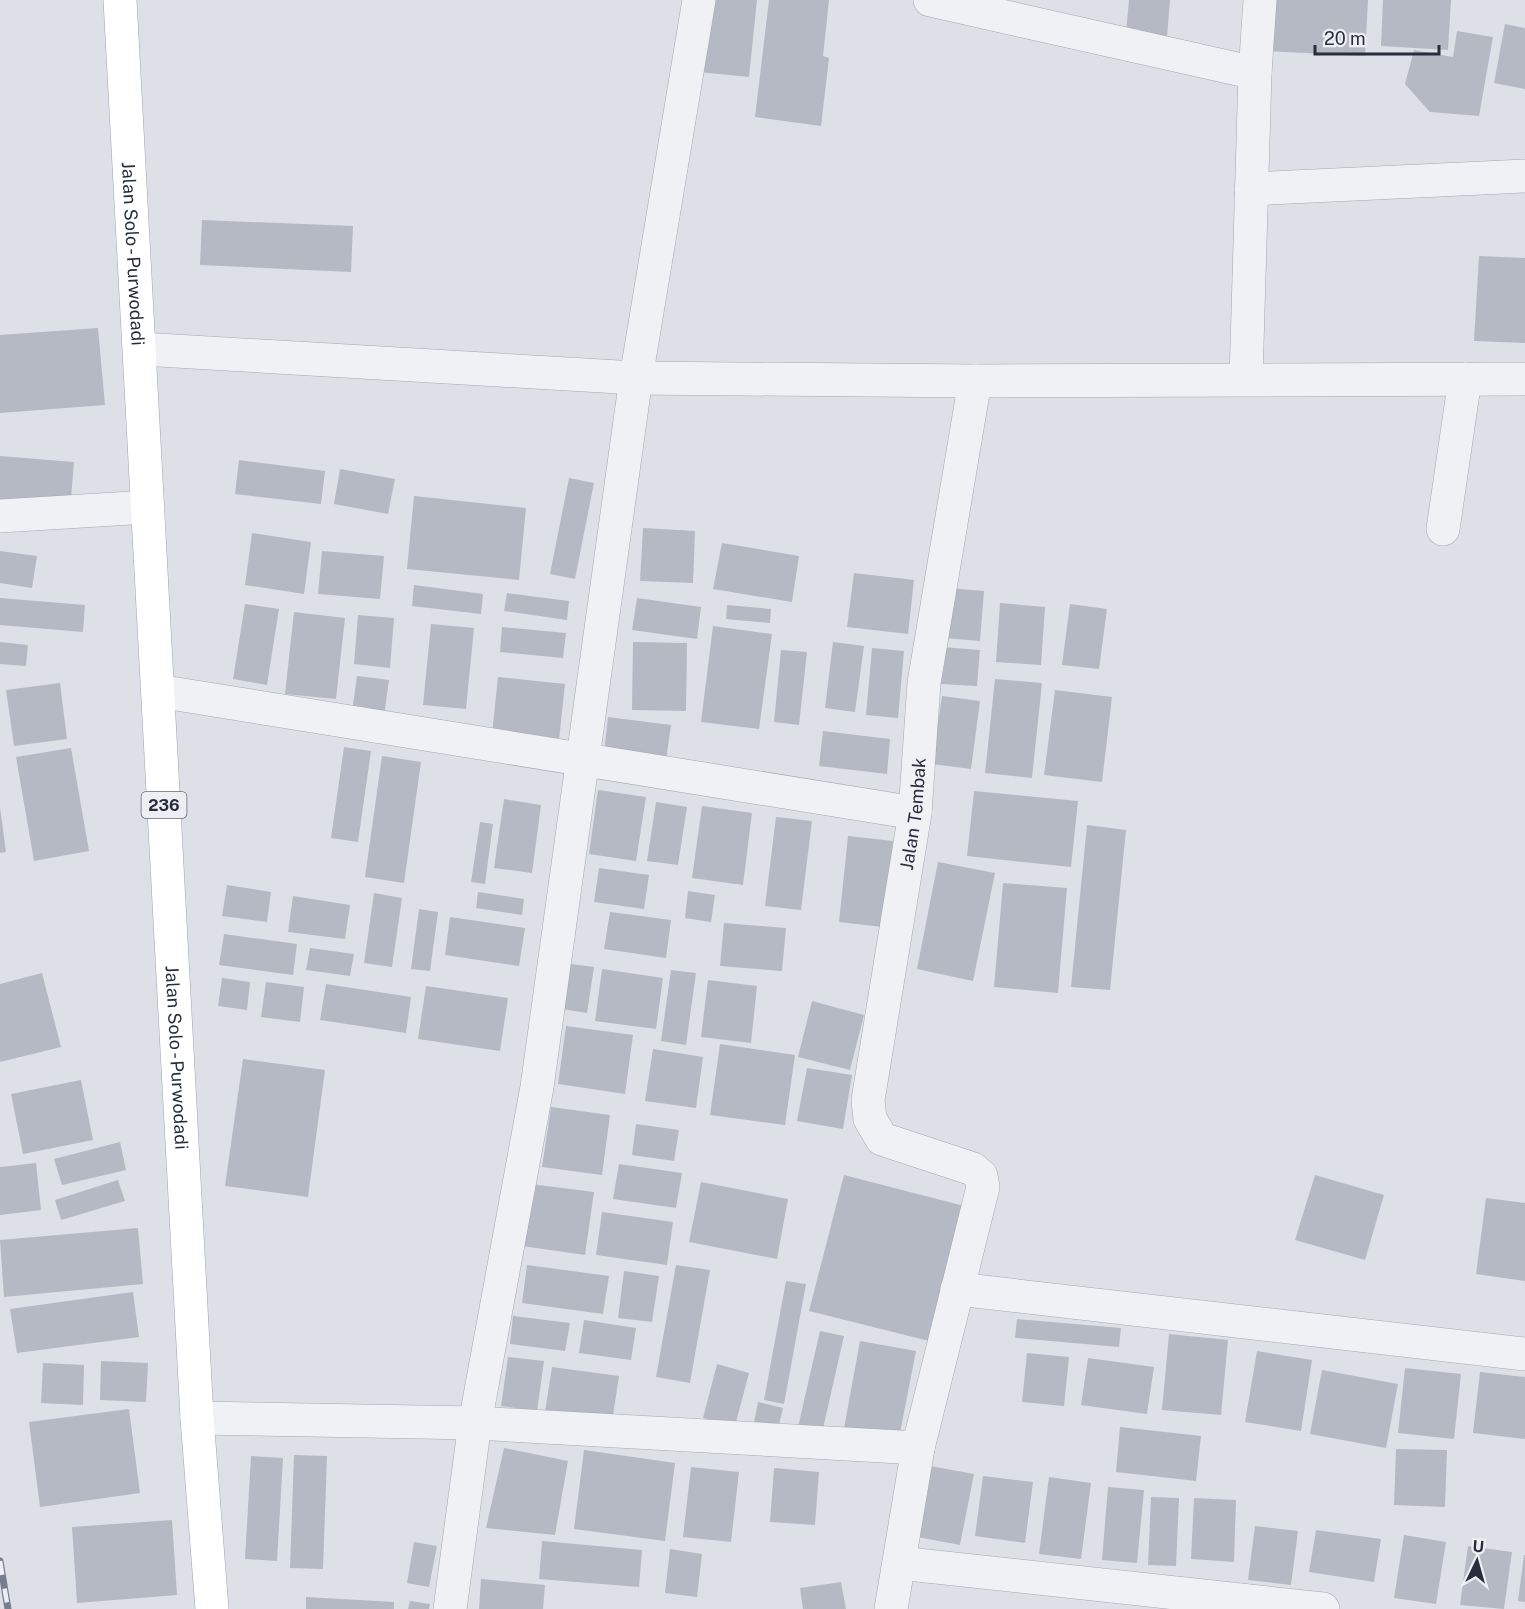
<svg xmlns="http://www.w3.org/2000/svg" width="1525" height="1609" viewBox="0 0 1525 1609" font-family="'Public Sans',sans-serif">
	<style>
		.building { fill: #b5b9c3 }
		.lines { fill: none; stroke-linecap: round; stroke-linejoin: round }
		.minor-casing { stroke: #a3a7b1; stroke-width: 34 }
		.major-casing { stroke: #9da3b2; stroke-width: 34 }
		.minor { stroke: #f0f1f5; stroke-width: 33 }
		.major { stroke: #fff; stroke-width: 33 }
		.rail-casing { stroke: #777e90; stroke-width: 7 }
		.rail { stroke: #edeff4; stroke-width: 4.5; stroke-dasharray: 14; stroke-linecap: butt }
		.labels { text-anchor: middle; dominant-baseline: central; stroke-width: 4.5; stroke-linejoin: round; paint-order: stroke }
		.shield { fill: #edeff4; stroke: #626774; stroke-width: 1.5 }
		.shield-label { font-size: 16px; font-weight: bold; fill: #272d3d }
		.street-label { font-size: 18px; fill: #272d3d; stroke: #edeff4 }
	</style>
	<rect width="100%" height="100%" fill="#dde0e7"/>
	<g class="building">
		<polygon points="707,0 757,0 749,77 699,72"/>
		<polygon points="769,0 829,0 823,56 829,58 821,126 755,117"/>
		<polygon points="1129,0 1170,0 1167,37 1126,33"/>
		<polygon points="1265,0 1368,0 1365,56 1263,51"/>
		<polygon points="1383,0 1451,0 1448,50 1381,46"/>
		<polygon points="1505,24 1525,28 1525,89 1494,83"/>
		<polygon points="1457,31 1493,37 1479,116 1430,112 1405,84 1414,50 1453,57"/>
		<polygon points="202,220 353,226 351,272 200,265"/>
		<polygon points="1479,256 1525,258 1525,343 1474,341"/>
		<polygon points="98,328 105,405 0,413 0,335"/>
		<polygon points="0,456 74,462 70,510 0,505"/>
		<polygon points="239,460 325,471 321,504 235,494"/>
		<polygon points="340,469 395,479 388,514 334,504"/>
		<polygon points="569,478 594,483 575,579 550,574"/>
		<polygon points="414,496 526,508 519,580 407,569"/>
		<polygon points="643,528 695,531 693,583 640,581"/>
		<polygon points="252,533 311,542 304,594 245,585"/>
		<polygon points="722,543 799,556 792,602 713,589"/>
		<polygon points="0,551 37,556 32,588 0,583"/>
		<polygon points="322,551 384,556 380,599 318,594"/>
		<polygon points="854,573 914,580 908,634 847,627"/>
		<polygon points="414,585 483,594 481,614 412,606"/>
		<polygon points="948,588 984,591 980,641 944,638"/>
		<polygon points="507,593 569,601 567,620 504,611"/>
		<polygon points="0,598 85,605 83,632 0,625"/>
		<polygon points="637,598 701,607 697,639 632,630"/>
		<polygon points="1000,603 1045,607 1041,665 996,662"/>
		<polygon points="245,604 279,609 267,685 233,679"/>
		<polygon points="1070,604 1107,609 1099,669 1062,665"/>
		<polygon points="727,605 771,609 770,623 726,619"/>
		<polygon points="294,612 345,618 336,699 285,694"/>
		<polygon points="358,615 394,618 390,668 354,664"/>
		<polygon points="431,624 474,628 466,709 423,705"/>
		<polygon points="713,626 772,634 759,729 701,722"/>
		<polygon points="502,627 566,633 563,658 500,652"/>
		<polygon points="0,642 28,645 26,666 0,664"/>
		<polygon points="633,642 687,643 686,711 632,710"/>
		<polygon points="833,642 864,646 855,712 825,708"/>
		<polygon points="942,647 980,650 977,686 940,684"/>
		<polygon points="872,648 904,651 898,718 866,715"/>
		<polygon points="781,650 807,652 799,725 774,722"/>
		<polygon points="357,676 389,680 384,716 352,712"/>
		<polygon points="498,677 565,684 559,740 492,734"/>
		<polygon points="995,679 1042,683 1032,778 985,773"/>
		<polygon points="60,683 67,739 14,746 6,690"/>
		<polygon points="1055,690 1112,697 1102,782 1044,775"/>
		<polygon points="942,696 980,701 971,769 932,764"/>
		<polygon points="608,717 671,725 665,767 603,760"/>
		<polygon points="823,731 890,739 887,774 819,766"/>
		<polygon points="344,747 371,751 358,842 331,838"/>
		<polygon points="71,748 89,851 34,861 16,757"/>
		<polygon points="382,756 421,762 404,883 365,877"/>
		<polygon points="598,790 646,797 636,861 589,854"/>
		<polygon points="974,791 1078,801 1071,867 967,856"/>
		<polygon points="504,799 541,805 532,873 494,868"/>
		<polygon points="656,802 687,807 678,865 647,861"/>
		<polygon points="702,806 752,813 743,885 692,878"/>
		<polygon points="0,807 6,852 0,853"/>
		<polygon points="776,817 812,821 801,910 765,906"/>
		<polygon points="480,822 493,824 485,884 471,882"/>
		<polygon points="1087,825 1126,830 1110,990 1071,987"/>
		<polygon points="848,836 893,841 883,927 839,922"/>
		<polygon points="938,862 995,873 973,981 917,969"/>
		<polygon points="599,868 649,875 644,909 594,902"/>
		<polygon points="1003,883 1067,888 1058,993 994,987"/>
		<polygon points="227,885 271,892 267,922 222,916"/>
		<polygon points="688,891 715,895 711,922 685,918"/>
		<polygon points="478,892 524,899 522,915 476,908"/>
		<polygon points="374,893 402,898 392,967 364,963"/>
		<polygon points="293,896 350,905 345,939 288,932"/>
		<polygon points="419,909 438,912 430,971 411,969"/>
		<polygon points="610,912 671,920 666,958 604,949"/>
		<polygon points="450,917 525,928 519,966 445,955"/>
		<polygon points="724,923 786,928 782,971 720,966"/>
		<polygon points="224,934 297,944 293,975 219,965"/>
		<polygon points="310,948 354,954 350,976 306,970"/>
		<polygon points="556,962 594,967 587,1013 549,1007"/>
		<polygon points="602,969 663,978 656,1029 595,1021"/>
		<polygon points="671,970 696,973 686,1045 661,1041"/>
		<polygon points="42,973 61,1047 0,1062 0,984"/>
		<polygon points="222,978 250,982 247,1010 218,1006"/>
		<polygon points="708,980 757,986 751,1043 701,1037"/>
		<polygon points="266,982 304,987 300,1022 261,1017"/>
		<polygon points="326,984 411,997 406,1033 320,1020"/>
		<polygon points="426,986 508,998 500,1051 418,1039"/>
		<polygon points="812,1001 864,1015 850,1070 798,1057"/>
		<polygon points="566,1026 633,1035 625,1094 558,1084"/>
		<polygon points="720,1044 795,1055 785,1125 710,1115"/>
		<polygon points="653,1049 703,1057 696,1108 645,1101"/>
		<polygon points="243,1059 325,1070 308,1197 225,1186"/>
		<polygon points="807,1068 852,1075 843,1129 797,1121"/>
		<polygon points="81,1080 93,1140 23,1154 11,1094"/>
		<polygon points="551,1107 610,1115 602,1175 542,1167"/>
		<polygon points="636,1124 679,1130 674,1161 632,1155"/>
		<polygon points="120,1142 126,1170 62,1185 54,1159"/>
		<polygon points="36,1163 41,1210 0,1215 0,1167"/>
		<polygon points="619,1164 682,1173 676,1208 613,1199"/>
		<polygon points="844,1175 968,1207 933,1342 809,1311"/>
		<polygon points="1315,1175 1384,1195 1365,1260 1295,1240"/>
		<polygon points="118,1180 125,1201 61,1220 55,1200"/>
		<polygon points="701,1182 788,1199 777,1259 689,1242"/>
		<polygon points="531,1184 594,1192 585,1255 522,1246"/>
		<polygon points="1486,1198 1525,1203 1525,1281 1476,1274"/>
		<polygon points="602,1212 673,1222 667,1265 596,1255"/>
		<polygon points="138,1228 143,1284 4,1297 0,1240"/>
		<polygon points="527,1265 609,1276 603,1314 522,1303"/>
		<polygon points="676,1265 710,1270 690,1383 656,1377"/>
		<polygon points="624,1271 659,1276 652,1322 618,1318"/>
		<polygon points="786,1281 806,1284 784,1404 764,1400"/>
		<polygon points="133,1292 139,1337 17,1353 10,1309"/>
		<polygon points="513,1316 570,1323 565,1351 510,1344"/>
		<polygon points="1017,1319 1121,1328 1119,1347 1015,1338"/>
		<polygon points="584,1320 636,1328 631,1360 579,1353"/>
		<polygon points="820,1331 844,1336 822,1433 798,1427"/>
		<polygon points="1169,1334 1228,1340 1221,1415 1162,1410"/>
		<polygon points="860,1341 916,1351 899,1438 844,1428"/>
		<polygon points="1257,1351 1312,1360 1301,1431 1245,1422"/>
		<polygon points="1027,1353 1069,1357 1064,1406 1022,1402"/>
		<polygon points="508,1357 544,1361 537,1411 501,1406"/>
		<polygon points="1088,1358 1154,1367 1147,1414 1081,1405"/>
		<polygon points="101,1361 148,1363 146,1402 100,1400"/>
		<polygon points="43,1363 84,1365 83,1405 41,1403"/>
		<polygon points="717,1364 749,1373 735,1426 703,1418"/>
		<polygon points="552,1367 619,1376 612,1422 545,1412"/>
		<polygon points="1405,1368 1461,1374 1454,1439 1398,1433"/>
		<polygon points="1322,1370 1398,1384 1386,1448 1310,1434"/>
		<polygon points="1480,1372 1525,1377 1525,1439 1473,1433"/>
		<polygon points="758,1402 783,1408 776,1438 752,1433"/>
		<polygon points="129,1409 140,1493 40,1507 29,1422"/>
		<polygon points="1120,1427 1201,1436 1196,1481 1116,1472"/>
		<polygon points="504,1448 568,1461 555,1535 486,1528"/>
		<polygon points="1396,1449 1447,1450 1445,1507 1394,1505"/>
		<polygon points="584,1450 675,1463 665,1541 574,1529"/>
		<polygon points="294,1455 327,1456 323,1569 290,1568"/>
		<polygon points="251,1456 283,1458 277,1561 245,1559"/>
		<polygon points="930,1466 974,1474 960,1545 917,1537"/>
		<polygon points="691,1467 739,1472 731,1542 683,1537"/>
		<polygon points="774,1468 819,1472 815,1525 770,1522"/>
		<polygon points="983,1476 1033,1482 1025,1543 975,1536"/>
		<polygon points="1049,1477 1091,1483 1081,1559 1039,1554"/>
		<polygon points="1108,1487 1144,1490 1137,1563 1102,1560"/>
		<polygon points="1151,1497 1179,1498 1176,1566 1148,1565"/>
		<polygon points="1194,1498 1236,1500 1234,1562 1191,1559"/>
		<polygon points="172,1520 177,1595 77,1603 72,1527"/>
		<polygon points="1255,1526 1298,1531 1291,1585 1248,1580"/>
		<polygon points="1316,1530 1381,1539 1374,1582 1309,1572"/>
		<polygon points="1404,1535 1446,1542 1436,1604 1394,1598"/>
		<polygon points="542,1541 642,1550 639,1587 539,1579"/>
		<polygon points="414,1542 437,1546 429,1587 407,1583"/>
		<polygon points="1468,1546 1512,1552 1504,1609 1460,1605"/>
		<polygon points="670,1549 702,1554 697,1597 665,1593"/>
		<polygon points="1524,1555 1525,1555 1525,1602 1518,1601"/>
		<polygon points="481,1579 545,1585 543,1609 479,1609"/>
		<polygon points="841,1582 846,1609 803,1609 800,1588"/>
		<polygon points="306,1597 394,1602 394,1609 306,1609"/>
		<polygon points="410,1601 430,1604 429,1609 408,1609"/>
	</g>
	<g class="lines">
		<defs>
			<g id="minor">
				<polyline points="930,0 1255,73"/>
				<polyline points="1251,189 1525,176"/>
				<polyline points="141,349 636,378 975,381 1525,379"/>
				<polyline points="1246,379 1255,73 1260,0"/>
				<polyline points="0,516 148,507"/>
				<polyline points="1443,529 1465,379"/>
				<polyline points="158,691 915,813"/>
				<polyline points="957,1289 1525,1354"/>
				<polyline points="197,1418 475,1423 918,1448"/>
				<polyline points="899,1563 1323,1609"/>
				<polyline points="450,1609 475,1423 537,1087 636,378 699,0"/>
				<path id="s1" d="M891 1609 918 1448 983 1187 981 1176 973 1169 882 1139 870 1119 868 1100 915 813 924 683 975 381"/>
			</g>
			<g id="major">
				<path id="s2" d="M120 0 197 1418 212 1609"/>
			</g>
		</defs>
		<use href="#minor" class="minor-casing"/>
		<use href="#major" class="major-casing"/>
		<use href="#minor" class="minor"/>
		<use href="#major" class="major"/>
		<defs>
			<polyline id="rail" points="0,1561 8,1609"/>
		</defs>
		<use href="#rail" class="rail-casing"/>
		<use href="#rail" class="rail"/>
	</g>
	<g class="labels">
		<rect class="shield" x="141.5" y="792" width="45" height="26" rx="4.5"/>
		<g class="shield-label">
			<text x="164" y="805">236</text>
		</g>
		<g class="street-label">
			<text stroke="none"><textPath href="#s2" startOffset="254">Jalan Solo - Purwodadi</textPath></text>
			<text stroke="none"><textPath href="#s1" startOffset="882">Jalan Tembak</textPath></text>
			<text stroke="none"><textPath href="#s2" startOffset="1059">Jalan Solo - Purwodadi</textPath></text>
		</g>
	</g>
	<g transform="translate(1477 1561) rotate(5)" stroke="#edeff4" stroke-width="4.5" paint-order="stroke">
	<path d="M0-4.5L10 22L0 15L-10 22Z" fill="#272d3d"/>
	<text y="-9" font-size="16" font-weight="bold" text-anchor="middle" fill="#272d3d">U</text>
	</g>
	<path d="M1315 45v9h124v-9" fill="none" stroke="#272d3d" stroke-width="3"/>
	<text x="1324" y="45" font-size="18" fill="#272d3d" stroke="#edeff4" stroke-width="4.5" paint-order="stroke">20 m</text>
</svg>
